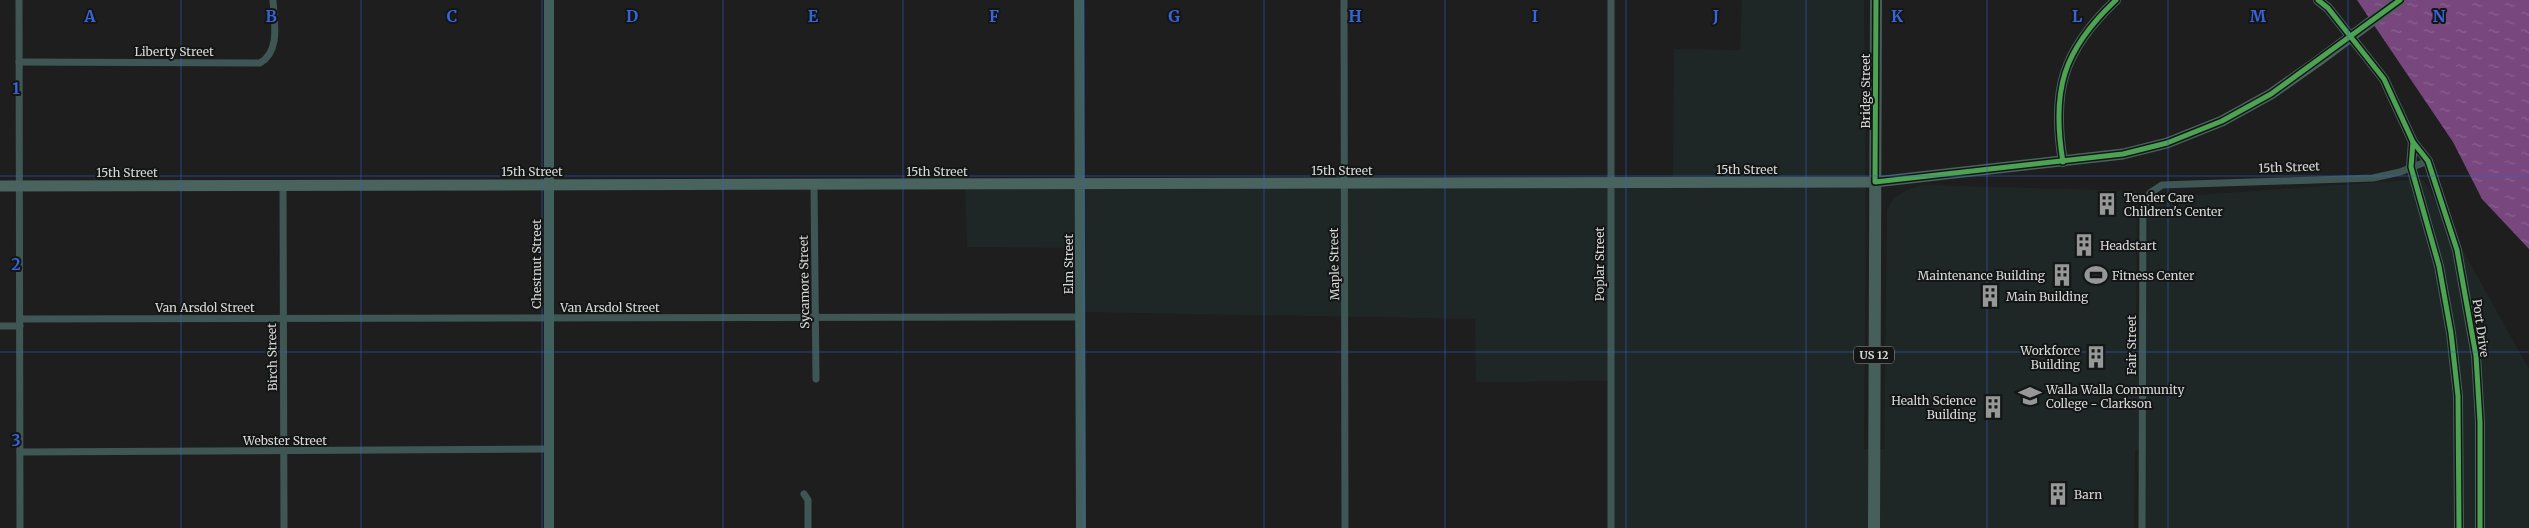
<svg xmlns="http://www.w3.org/2000/svg" width="2529" height="528" viewBox="0 0 2529 528" font-family="Merriweather,serif">
	<style>
		.built { fill: #1e2725 }
		.water { fill: url(#water-ripples) }
		.lines { fill: none; stroke-linecap: round; stroke-linejoin: round }
		.street { stroke: #3f5754; stroke-width: 7 }
		.secondary { stroke: #41605d; stroke-width: 10 }
		.primary { stroke: #49635f; stroke-width: 11 }
		.highway { stroke: #475f5b; stroke-width: 12 }
		.primary-bridge { stroke: #49635f; stroke-width: 11 }
		.cycleway-casing { stroke: #141616; stroke-width: 8 }
		.cycleway { stroke: #4ca352; stroke-width: 5 }
		.grid { fill: none; stroke: #3963d8; stroke-width: 1; stroke-opacity: 0.55 }
		.labels { text-anchor: middle; dominant-baseline: central; stroke-width: 4; stroke-linejoin: round; paint-order: stroke }
		.shield { fill: #141616; stroke: #9c9e9e; stroke-width: 1 }
		.shield-label { font-size: 11px; font-weight: bold; fill: #d7d9d9 }
		.street-label { font-size: 12px; fill: #d7d9d9; stroke: #141616 }
		.poi-label { font-size: 12px; fill: #d7d9d9; stroke: #141616; text-anchor: start }
		.grid-label { font-size: 16px; text-anchor: middle; font-weight: bold; fill: #3963d8; stroke: #141616; stroke-width: 4; stroke-linejoin: round; paint-order: stroke }
	</style>
	<defs>
		<pattern id="water-ripples" width="26" height="14" patternUnits="userSpaceOnUse" patternTransform="scale(1.25)"><rect width="26" height="14" fill="#78477e"/><path d="M2 4q2-2 4 0t4 0M15 11q2-2 4 0t4 0" fill="none" stroke="#8a6190"/></pattern>
	</defs>
	<rect width="100%" height="100%" fill="#1e1e1e"/>
	<polygon class="built" points="1742,0 1864,0 1866,215 1864,449 1884,449 1887,210 1894,198 1905,191 1923,185 2137,191 2136,345 2146,345 2148,203 2154,198 2423,179 2529,369 2529,528 2144,528 2145,450 2135,450 2134,528 1611,528 1611,381 1476,382 1475,319 1080,312 1080,248 967,247 965,185 1673,183 1674,49 1740,50"/>
	<polygon class="water" points="2357,0 2529,0 2529,249 2482,199 2453,142"/>
	<g class="lines">
		<g class="street">
			<polyline points="19,0 20,528"/>
			<polyline points="1344,0 1345,528"/>
			<polyline points="1611,0 1611,528"/>
			<path d="M19 62 260 63C281 51 274 21 273 0"/>
			<polyline points="283,185 284,528"/>
			<polyline points="814,185 816,379"/>
			<polyline points="20,319 1080,317"/>
			<polyline points="0,326 20,326"/>
			<polyline points="20,452 549,449"/>
			<polyline points="804,494 808,500 808,528"/>
			<polyline points="2142,528 2143,210 2150,193 2162,185 2373,178 2400,172 2428,161"/>
		</g>
		<g class="secondary">
			<polyline points="549,0 549,528"/>
			<polyline points="1079,0 1081,528"/>
			<polyline points="2318,0 2328,8 2384,79 2413,142 2428,161 2457,250 2476,356 2480,422 2480,528"/>
			<polyline points="2413,142 2411,167 2439,266 2451,333 2458,396 2459,528"/>
			<path d="M2063 162C2051 90 2063 50 2116 0"/>
		</g>
		<polyline class="primary" points="0,186 1875,182 2123,154 2167,143 2222,121 2271,94 2318,61"/>
		<polyline class="highway" points="1874,528 1876,0"/>
		<polyline class="primary-bridge" points="2318,61 2400,0"/>
		<defs>
			<g id="cycleway">
				<polyline points="1876,0 1875,182 2123,154 2167,143 2222,121 2271,94 2400,0"/>
				<polyline points="2318,0 2328,8 2384,79 2413,142 2428,161 2457,250 2476,356 2480,422 2480,528"/>
				<polyline points="2413,142 2411,167 2439,266 2451,333 2458,396 2459,528"/>
				<path d="M2063 162C2051 90 2063 50 2116 0"/>
			</g>
		</defs>
		<use href="#cycleway" class="cycleway-casing"/>
		<use href="#cycleway" class="cycleway"/>
	</g>
	<path class="grid" d="M181 0V528M361 0V528M542 0V528M723 0V528M903 0V528M1084 0V528M1264 0V528M1445 0V528M1626 0V528M1806 0V528M1987 0V528M2168 0V528M2348 0V528M0 176H2529M0 352H2529"/>
	<defs>
		<symbol id="building-bare" viewBox="-9 -9 18 18"><path d="M-4-6H4V6H1V3H-1V6H-4ZM-2.5-4.3h1.7v1.8h-1.7ZM.8-4.3h1.7v1.8H.8ZM-2.5-1h1.7V.8h-1.7ZM.8-1h1.7V.8H.8Z" fill="#969898" stroke="#141616" stroke-width="2.5" paint-order="stroke"/></symbol>
		<symbol id="stadium-bare" viewBox="-9 -9 18 18"><path d="M0-5a6.5 5 0 1 0 0 10a6.5 5 0 1 0 0-10ZM-3.5-1.8h7v3.6h-7Z" fill="#969898" stroke="#141616" stroke-width="2.5" paint-order="stroke"/></symbol>
		<symbol id="university-bare" viewBox="-9 -9 18 18"><path d="M0-5L7-2L0 1L-7-2ZM-4 1L0 2.5L4 1V4Q0 6-4 4Z" fill="#969898" stroke="#141616" stroke-width="2.5" paint-order="stroke"/></symbol>
	</defs>
	<g fill-rule="evenodd">
		<use href="#building-bare" x="2091" y="188" width="32" height="32"/>
		<use href="#building-bare" x="2068" y="229" width="32" height="32"/>
		<use href="#building-bare" x="2046" y="259" width="32" height="32"/>
		<use href="#stadium-bare" x="2080" y="259" width="32" height="32"/>
		<use href="#building-bare" x="1974" y="280" width="32" height="32"/>
		<use href="#building-bare" x="2080" y="341" width="32" height="32"/>
		<use href="#university-bare" x="2014" y="380" width="32" height="32"/>
		<use href="#building-bare" x="1977" y="391" width="32" height="32"/>
		<use href="#building-bare" x="2042" y="478" width="32" height="32"/>
	</g>
	<g class="labels">
		<rect class="shield" x="1854" y="346.5" width="40" height="17" rx="4"/>
		<g class="shield-label">
			<text x="1874" y="355">US 12</text>
		</g>
		<g class="street-label">
			<text x="174" y="51">Liberty Street</text>
			<text transform="translate(1865 91) rotate(-90)">Bridge Street</text>
			<text transform="translate(2289 167) rotate(-2)">15th Street</text>
			<text x="1747" y="169">15th Street</text>
			<text x="1342" y="170">15th Street</text>
			<text x="532" y="171">15th Street</text>
			<text x="937" y="171">15th Street</text>
			<text x="127" y="172">15th Street</text>
			<text transform="translate(536 264) rotate(-90)">Chestnut Street</text>
			<text transform="translate(1068 264) rotate(-90)">Elm Street</text>
			<text transform="translate(1334 264) rotate(-91)">Maple Street</text>
			<text transform="translate(1599 264) rotate(-90)">Poplar Street</text>
			<text transform="translate(804 282) rotate(-91)">Sycamore Street</text>
			<text x="205" y="307">Van Arsdol Street</text>
			<text x="610" y="307">Van Arsdol Street</text>
			<text transform="translate(2481 328) rotate(82)">Port Drive</text>
			<text transform="translate(2131 345) rotate(-90)">Fair Street</text>
			<text transform="translate(272 357) rotate(-91)">Birch Street</text>
			<text x="285" y="440">Webster Street</text>
		</g>
		<g class="poi-label">
			<text x="2124" y="197">Tender Care<tspan x="2124" dy="14">Children's Center</tspan></text>
			<text x="2100" y="245">Headstart</text>
			<text x="2045" y="275" text-anchor="end">Maintenance Building</text>
			<text x="2112" y="275">Fitness Center</text>
			<text x="2006" y="296">Main Building</text>
			<text x="2080" y="350" text-anchor="end">Workforce<tspan x="2080" dy="14">Building</tspan></text>
			<text x="2046" y="389">Walla Walla Community<tspan x="2046" dy="14">College - Clarkson</tspan></text>
			<text x="1976" y="400" text-anchor="end">Health Science<tspan x="1976" dy="14">Building</tspan></text>
			<text x="2074" y="494">Barn</text>
		</g>
	</g>
	<g class="grid-label">
		<text x="90" y="22">A</text>
		<text x="271" y="22">B</text>
		<text x="452" y="22">C</text>
		<text x="632" y="22">D</text>
		<text x="813" y="22">E</text>
		<text x="994" y="22">F</text>
		<text x="1174" y="22">G</text>
		<text x="1355" y="22">H</text>
		<text x="1535" y="22">I</text>
		<text x="1716" y="22">J</text>
		<text x="1897" y="22">K</text>
		<text x="2077" y="22">L</text>
		<text x="2258" y="22">M</text>
		<text x="2439" y="22">N</text>
		<text x="16" y="94">1</text>
		<text x="16" y="270">2</text>
		<text x="16" y="446">3</text>
	</g>
</svg>
